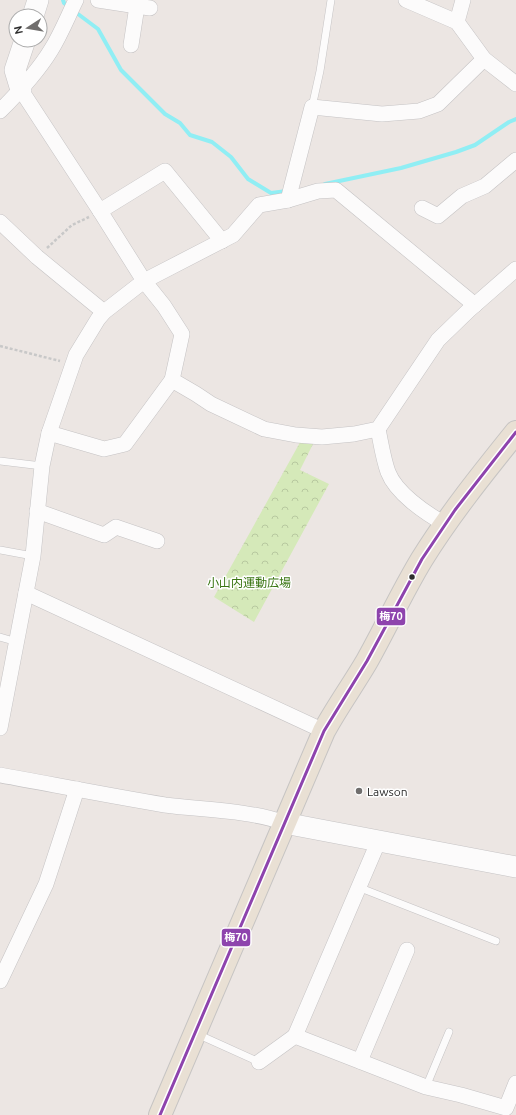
<svg xmlns="http://www.w3.org/2000/svg" width="516" height="1115" viewBox="0 0 516 1115" font-family="Ubuntu,'Noto Sans JP',sans-serif">
	<style>
		.forest { fill: url(#forest-crowns) }
		.lines { fill: none; stroke-linecap: round; stroke-linejoin: round }
		.stream { stroke: #90eef4; stroke-width: 4 }
		.lane-casing { stroke: #c5c3c4; stroke-width: 8 }
		.street-casing { stroke: #c5c3c4; stroke-width: 16 }
		.secondary-casing { stroke: #c5c3c4; stroke-width: 22 }
		.primary-casing { stroke: #c6c4c3; stroke-width: 24 }
		.path { stroke: #c8c8c8; stroke-width: 2.5; stroke-dasharray: 3 2; stroke-linecap: butt }
		.lane { stroke: #fcfbfb; stroke-width: 7 }
		.street { stroke: #fcfbfb; stroke-width: 15 }
		.secondary { stroke: #fcfbfb; stroke-width: 21 }
		.primary { stroke: #e9e0d4; stroke-width: 22 }
		.bus-1-casing { stroke: #fff; stroke-width: 6 }
		.bus-1 { stroke: #8e44ad; stroke-width: 3 }
		.bus-dot { fill: #2d2d2d; stroke: #fff; stroke-width: 1.5 }
		.poi-dot { fill: #706e6d; stroke: #fff; stroke-width: 1.5 }
		.labels { text-anchor: middle; dominant-baseline: central; stroke-width: 3; stroke-linejoin: round; paint-order: stroke }
		.park-label { font-size: 12px; fill: #3a7513; stroke: #fff }
		.poi-label { font-size: 12px; fill: #2d2d2d; stroke: #fff; text-anchor: start }
		.line-badge { stroke: #fff; stroke-width: 1.5 }
		.badge-label { font-size: 11px; text-anchor: middle; font-weight: bold; fill: #fff }
	</style>
	<defs>
		<pattern id="forest-crowns" width="20" height="18" patternUnits="userSpaceOnUse"><rect width="20" height="18" fill="#d5e9b9"/><path d="M2 6a3 3 0 1 1 6 0M12 15a3 3 0 1 1 6 0" fill="none" stroke="#b7c89f"/></pattern>
	</defs>
	<rect width="100%" height="100%" fill="#ece6e3"/>
	<polygon class="forest" points="303,437 316,438 300,470 329,484 254,622 214,597"/>
	<g class="lines">
		<g class="stream">
			<polyline points="63,0 64,3 69,7"/>
			<polyline points="74,11 98,29 121,70 165,114 180,123 190,135 212,142 231,157 248,179 271,193 287,191"/>
			<polyline points="325,184 401,168 456,152 475,145 509,122 516,119"/>
		</g>
		<defs>
			<g id="lane">
				<polyline points="312,107 320,71 331,0"/>
				<polyline points="0,461 42,466"/>
				<polyline points="0,550 33,556"/>
				<polyline points="0,637 17,642"/>
				<polyline points="358,887 496,941"/>
				<polyline points="197,1034 259,1062"/>
				<polyline points="426,1087 449,1032"/>
			</g>
			<g id="street">
				<polyline points="98,0 150,8"/>
				<polyline points="406,0 457,22 484,59 516,84"/>
				<polyline points="457,22 463,0"/>
				<polyline points="131,45 137,6"/>
				<polyline points="21,90 100,211 144,281 164,306 182,334 172,380 196,394 211,404 264,429 296,435 322,437 354,434 378,429 438,340 469,310 516,269"/>
				<path d="M0 111C19 92 37 73 51 50 61 34 68 16 76 0"/>
				<polyline points="288,200 318,191 336,190 475,305"/>
				<polyline points="422,208 438,216 462,196 485,186 516,160"/>
				<polyline points="100,211 165,171 222,241"/>
				<polyline points="0,222 37,257 104,312"/>
				<path d="M378 429C381 443 383 458 388 472 396 493 425 513 445 524"/>
				<polyline points="49,433 104,449 125,444 172,380"/>
				<polyline points="37,511 104,535 116,527 157,541"/>
				<polyline points="26,593 324,731"/>
				<polyline points="0,728 33,556 42,466 49,433 76,355 98,319 104,312 144,281 233,235 259,205 288,200 312,107 382,114 419,111 438,104 484,59"/>
				<path d="M0 775C55 785 110 796 165 805 202 810 250 810 284 823"/>
				<polyline points="379,840 295,1036 426,1087 461,1095 506,1108 516,1083"/>
				<polyline points="0,981 46,884 77,789"/>
				<polyline points="360,1061 407,950"/>
				<polyline points="259,1062 295,1036"/>
			</g>
			<g id="secondary">
				<polyline points="33,16 38,0"/>
				<polyline points="21,90 15,70 25,40"/>
				<polyline points="284,823 516,867"/>
			</g>
			<path id="primary" d="M160 1115 324 731C337 707 353 685 367 661 386 627 402 592 422 559 450 514 483 473 516 432"/>
		</defs>
		<use href="#lane" class="lane-casing"/>
		<use href="#street" class="street-casing"/>
		<use href="#secondary" class="secondary-casing"/>
		<use href="#primary" class="primary-casing"/>
		<g class="path">
			<polyline points="47,248 72,225 89,217"/>
			<polyline points="0,346 60,361"/>
		</g>
		<use href="#lane" class="lane"/>
		<use href="#street" class="street"/>
		<use href="#secondary" class="secondary"/>
		<use href="#primary" class="primary"/>
		<defs>
			<polyline id="bus-1" points="160,1115 324,731 367,661 422,559 455,510 516,432"/>
		</defs>
		<use href="#bus-1" class="bus-1-casing"/>
		<use href="#bus-1" class="bus-1"/>
	</g>
	<circle class="bus-dot" cx="412" cy="577" r="3.5"/>
	<circle class="poi-dot" cx="359" cy="791" r="4"/>
	<g class="labels">
		<g class="park-label">
			<text x="249" y="582">小山内運動広場</text>
		</g>
		<g class="poi-label">
			<text x="367" y="791">Lawson</text>
		</g>
	</g>
	<g class="line-badge">
		<rect x="376" y="607" width="30" height="19" rx="4" fill="#8e44ad"/>
		<rect x="221" y="928" width="30" height="19" rx="4" fill="#8e44ad"/>
	</g>
	<g class="badge-label">
		<text x="391" y="620">梅70</text>
		<text x="236" y="941">梅70</text>
	</g>
	<g transform="translate(28 28) rotate(258)"><circle r="19" fill="#ffffff" stroke="#ababab"/>
	<path d="M0-3L7 15L0 10L-7 15Z" fill="#706e6d"/>
	<text y="-6" font-size="11" font-weight="bold" text-anchor="middle" fill="#2d2d2d">N</text>
	</g>
</svg>
